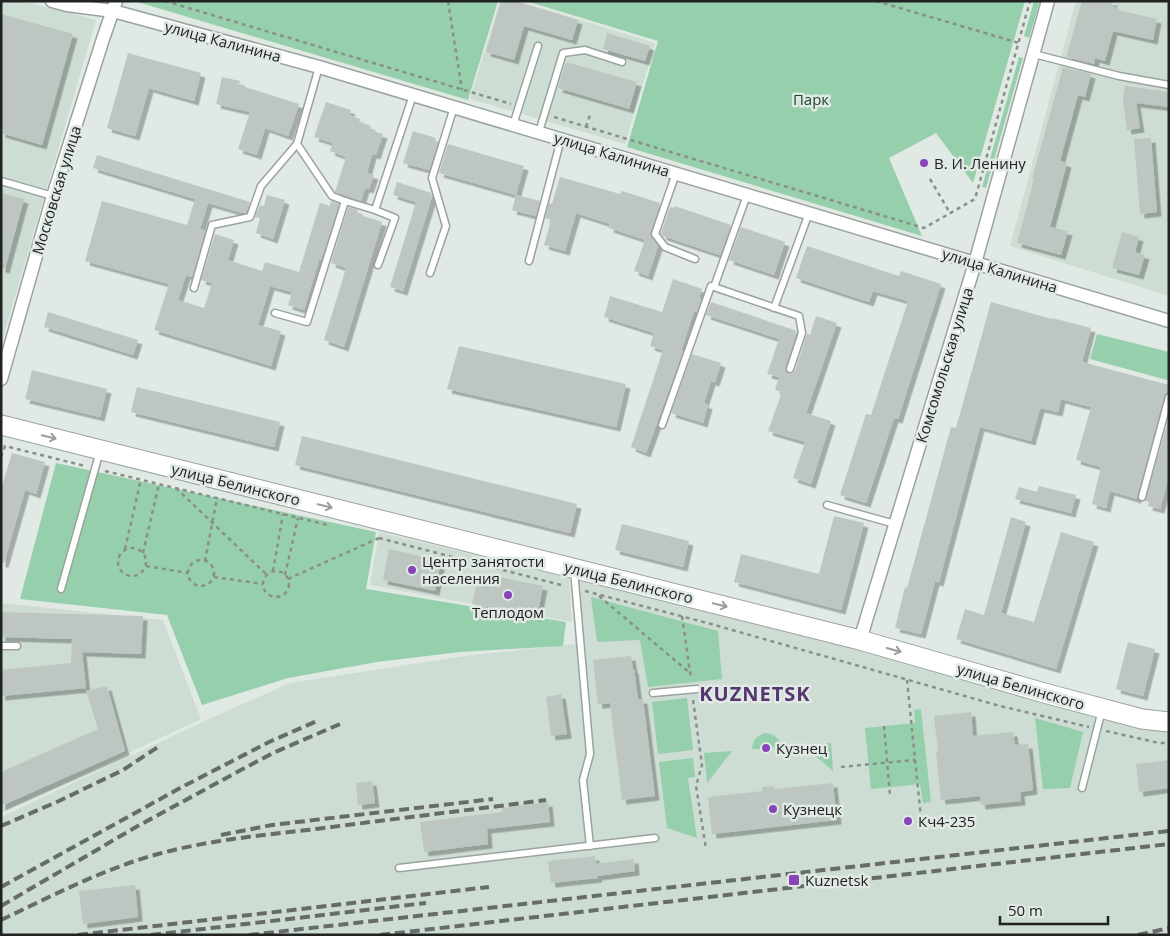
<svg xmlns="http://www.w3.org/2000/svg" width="1170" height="936" viewBox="0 0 1170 936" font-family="'Open Sans',sans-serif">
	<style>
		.built { fill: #cdddd3 }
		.green { fill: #96cfac }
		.building { fill: #bdc6c0; filter: url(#shadow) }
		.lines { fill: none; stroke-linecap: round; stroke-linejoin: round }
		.lane-casing { stroke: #9aa39d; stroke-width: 9 }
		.street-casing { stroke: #9aa39d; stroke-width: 15 }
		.secondary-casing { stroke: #9aa39d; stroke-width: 21 }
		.path { stroke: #898f8b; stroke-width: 2.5; stroke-dasharray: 4 4; stroke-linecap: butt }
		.lane { stroke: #fff; stroke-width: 6 }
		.street { stroke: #fff; stroke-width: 12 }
		.secondary { stroke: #fff; stroke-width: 19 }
		.rail { stroke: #676c68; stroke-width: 4; stroke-dasharray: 10 5; stroke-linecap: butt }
		.oneway { stroke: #9b9c9b }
		.poi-dot { fill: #8745b9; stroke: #e0e9e3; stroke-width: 2 }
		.labels { text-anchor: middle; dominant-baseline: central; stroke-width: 5; stroke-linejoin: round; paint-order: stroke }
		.street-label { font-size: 15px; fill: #202321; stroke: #e0e9e3 }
		.park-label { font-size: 15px; fill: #18472e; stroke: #e0e9e3 }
		.poi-label { font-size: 15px; fill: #202321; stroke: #e0e9e3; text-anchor: start }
		.district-label { font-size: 20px; font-weight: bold; letter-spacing: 1px; fill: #553670; stroke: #e0e9e3 }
	</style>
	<defs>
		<filter id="shadow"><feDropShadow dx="4.5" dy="4.5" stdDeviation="0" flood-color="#0004"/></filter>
	</defs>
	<rect width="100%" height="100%" fill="#e0e9e3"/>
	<g class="built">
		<polygon points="1,1 23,1 96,20 1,344"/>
		<polygon points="500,1 519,1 655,43 625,144 470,99"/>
		<polygon points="1076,1 1169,1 1169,296 1010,246"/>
		<polygon points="379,532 569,578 572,622 370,585"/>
		<polygon points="572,579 1169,720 1169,935 1,935 1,817 209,719 290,683 472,655 575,644"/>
		<polygon points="1,603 163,620 201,719 1,813"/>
	</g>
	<g class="green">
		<polygon points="134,1 498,1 468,100"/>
		<polygon points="526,1 1025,1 973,183 936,133 889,158 922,236 627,147 658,41"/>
		<polygon points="1034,1 1040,1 1029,38 1024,36"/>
		<polygon points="1019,57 1023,58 986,188 982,187"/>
		<polygon points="1097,334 1169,352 1169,375 1167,380 1090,359"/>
		<polygon points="56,463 376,532 366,589 566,622 563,646 460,652 377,662 288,678 202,705 167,615 20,599"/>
		<polygon points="591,597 718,631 722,679 648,687 640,640 597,642"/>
		<polygon points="687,698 693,750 658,754 652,702"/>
		<polygon points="921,709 931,802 923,803 920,784 871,789 865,728 915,723 914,710"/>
		<polygon points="1035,718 1083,732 1070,788 1043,789"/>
		<path d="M765 733C775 734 779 738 782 746L773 748 771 745 767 743 763 745 762 749H752C753 740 756 736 765 733Z"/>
		<polygon points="831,743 833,771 803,745"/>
		<polygon points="732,751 707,783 704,753"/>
		<polygon points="693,758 695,777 688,778 697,838 667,828 659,762"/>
	</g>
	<g class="building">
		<polygon points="501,1 514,1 578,20 572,40 524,26 514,60 486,52"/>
		<polygon points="1082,1 1113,1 1111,6 1119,8 1118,10 1157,19 1153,40 1113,31 1105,61 1095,58 1094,64 1066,57"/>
		<polygon points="1,14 73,34 42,145 1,133"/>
		<polygon points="607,33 650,46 645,61 603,49"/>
		<polygon points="128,53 201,73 194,101 149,88 135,136 107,128"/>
		<polygon points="566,62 637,82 629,109 558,88"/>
		<polygon points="1063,67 1091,74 1085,97 1078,95 1060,161 1067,163 1050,227 1068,231 1061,255 1017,243 1034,179 1032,179"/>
		<polygon points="222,77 240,81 239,85 299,104 288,136 265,128 257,155 238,149 250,112 216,104"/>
		<polygon points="1125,86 1169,92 1169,107 1136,103 1140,128 1127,130 1123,101"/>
		<polygon points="326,102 351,110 349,115 360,119 359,122 371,126 370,130 383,134 376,155 372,154 367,173 374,175 369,189 365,188 361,201 335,192 346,157 330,151 333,143 314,137"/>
		<polygon points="413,131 436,138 435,141 438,142 429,170 403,163"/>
		<polygon points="1151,138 1157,212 1140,214 1134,139"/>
		<polygon points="448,144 524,166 516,195 439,173"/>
		<polygon points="97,155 250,202 246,213 243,213 208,203 200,229 205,231 192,277 186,275 178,300 204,308 212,283 201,280 215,234 234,240 228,260 262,271 265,262 299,272 320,203 330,206 331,201 339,204 321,260 319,260 304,310 288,305 292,292 270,286 258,325 281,331 271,366 154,330 169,284 85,261 102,201 187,225 195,199 93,168"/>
		<polygon points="560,177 620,194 622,191 660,203 650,234 658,246 648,276 634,271 645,240 609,228 610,224 576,213 565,251 544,245 551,220 545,218 549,203 552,204"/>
		<polygon points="397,182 431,193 432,197 403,291 390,287 416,202 393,195"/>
		<polygon points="1,193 24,199 5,269 1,268"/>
		<polygon points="267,195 285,200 273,239 256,233 260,218 255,217 260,205 264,206"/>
		<polygon points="516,195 540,201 536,216 512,210"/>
		<polygon points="675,206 731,225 720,255 663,236 661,233 670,207 674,208"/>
		<polygon points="348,207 358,210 357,214 382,222 344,347 324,340 346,268 331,263"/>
		<polygon points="741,227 785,242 774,275 729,260"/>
		<polygon points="1122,232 1139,237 1135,252 1145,255 1139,275 1112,268"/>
		<polygon points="807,246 899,276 901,271 941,284 898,419 894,418 866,503 840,495 866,414 871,415 908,301 873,291 869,302 796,278"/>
		<polygon points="673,279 702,289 699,298 701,299 697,312 694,311 681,351 683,351 646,453 631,447 663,350 650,346 654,333 604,317 610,296 662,312"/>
		<polygon points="711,302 797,331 785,368 786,372 789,374 793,373 795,371 807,334 810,335 816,316 837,323 806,413 831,421 811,484 793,478 805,442 768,431 782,392 775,390 779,377 767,374 779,339 706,315"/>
		<polygon points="991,302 1052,319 1052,318 1091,328 1082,362 1169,385 1169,392 1166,393 1164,396 1137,496 1137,499 1110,491 1106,508 1092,504 1101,467 1076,460 1091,407 1061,399 1058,412 1040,408 1031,441 980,427 939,582 935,581 921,634 895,628 905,587 907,588 951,427 956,428"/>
		<polygon points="48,312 138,340 133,355 44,327"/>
		<polygon points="459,346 626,384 616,427 447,389"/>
		<polygon points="692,354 721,363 715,382 711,381 704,403 708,405 703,423 671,413"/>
		<polygon points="32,370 107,389 100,417 25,399"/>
		<polygon points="137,387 280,422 274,447 131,412"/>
		<polygon points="1169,417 1169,475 1160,509 1148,506 1149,502 1145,501"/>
		<polygon points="302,436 577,504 570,533 295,465"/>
		<polygon points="12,453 45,462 36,494 25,490 4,563 1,563 1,489"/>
		<polygon points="1039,486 1076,495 1071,513 1015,499 1019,487 1037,492"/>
		<polygon points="834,516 864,523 841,610 734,582 741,554 819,574"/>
		<polygon points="1011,517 1026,522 1001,613 1034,622 1061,532 1094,542 1056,669 956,639 965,609 984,615"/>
		<polygon points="622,524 689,541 683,567 615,550"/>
		<polygon points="389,549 441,561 435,591 383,580"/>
		<polygon points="479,573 543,586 537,617 472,604"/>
		<polygon points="1,612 143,616 141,654 82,652 86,688 1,696 1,670 71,663 72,639 1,637"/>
		<polygon points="1128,642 1155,649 1143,696 1116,689"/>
		<polygon points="631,656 633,669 634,669 638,699 643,699 655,796 622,800 610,703 598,704 593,660"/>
		<polygon points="107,686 125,751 1,806 1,772 98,729 86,691"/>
		<polygon points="561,694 567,734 551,736 546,697"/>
		<polygon points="971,712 973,736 1013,732 1015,745 1028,744 1033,790 1020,792 1021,801 981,805 980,796 941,800 936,752 938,752 934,716"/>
		<polygon points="1169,760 1169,788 1139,792 1136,764"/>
		<polygon points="372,781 375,803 358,805 356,783"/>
		<polygon points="833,783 837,820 712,834 708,797 763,791 762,787 774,786 774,789"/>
		<polygon points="548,802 550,822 487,829 488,844 424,852 420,822 502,812 502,808"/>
		<polygon points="595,856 596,864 634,859 635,871 597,876 598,878 551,883 548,861"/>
		<polygon points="135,885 138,917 83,924 79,891"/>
	</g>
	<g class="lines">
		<defs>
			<g id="lane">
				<polyline points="1034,54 1119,76 1169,85"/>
				<polyline points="319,67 297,144 332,196 345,201"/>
				<polyline points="513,125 538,46"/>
				<polyline points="539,132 563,53 585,50 622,62"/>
				<polyline points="676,173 655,234 665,247 695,259"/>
				<polyline points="1,181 53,196"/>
				<polyline points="529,261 561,139"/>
				<polyline points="378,265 395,218 375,210 413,95"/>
				<polyline points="430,273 446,226 432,178 454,107"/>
				<polyline points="714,287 747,195"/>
				<polyline points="194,288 212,225 250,217 261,186 297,144"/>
				<polyline points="774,308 809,213"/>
				<polyline points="275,313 307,322 345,201 375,210"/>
				<polyline points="662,425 711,286 799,316 802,333 790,369"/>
				<polyline points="1142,497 1169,397"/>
				<polyline points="827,505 895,524"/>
				<polyline points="574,570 590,754 583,780 590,846"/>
				<polyline points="61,589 100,451"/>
				<polyline points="1,646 17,646"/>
				<polyline points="653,693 697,689"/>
				<polyline points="1082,788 1102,710"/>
				<polyline points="399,868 655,838"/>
			</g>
			<g id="street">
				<polyline points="52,1 67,5 113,11 319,67 1169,321"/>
				<polyline points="1,379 53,196 103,39 116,1"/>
				<polyline points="860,640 975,263 1048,1"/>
			</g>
			<polyline id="secondary" points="1,425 860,640 1048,694 1142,719 1169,722"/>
		</defs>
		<use href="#lane" class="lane-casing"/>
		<use href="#street" class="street-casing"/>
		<use href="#secondary" class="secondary-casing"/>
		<g class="path">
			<polyline points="165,1 511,104"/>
			<polyline points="448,1 462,90"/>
			<polyline points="876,1 1019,43"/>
			<polyline points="554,117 924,228 975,199 1030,1"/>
			<polyline points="586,127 591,112"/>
			<polyline points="930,179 950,213"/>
			<polyline points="1,457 5,446 85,466"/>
			<polyline points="105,471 328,525"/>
			<polyline points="176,488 267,575"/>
			<polyline points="379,538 565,586"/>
			<circle cx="132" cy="562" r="14"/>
			<polyline points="125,549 141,479"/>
			<polyline points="143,553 159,484"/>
			<circle cx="201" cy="573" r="13"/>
			<polyline points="205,561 217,498"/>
			<polyline points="146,566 188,573"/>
			<polyline points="273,571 283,514"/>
			<circle cx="276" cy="584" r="13"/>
			<polyline points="285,575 298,518"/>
			<polyline points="214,577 263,584"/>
			<polyline points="288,579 379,538"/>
			<polyline points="585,591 711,624 1000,706 1089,727"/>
			<polyline points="599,596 690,673"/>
			<polyline points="682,616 691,679"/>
			<polyline points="907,680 921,818"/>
			<polyline points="693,700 702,765 696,786 706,849"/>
			<polyline points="884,726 890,795"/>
			<polyline points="1106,731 1159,743 1169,743"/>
			<polyline points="841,767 915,760"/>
		</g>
		<use href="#lane" class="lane"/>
		<use href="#street" class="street"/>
		<use href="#secondary" class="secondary"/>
		<g class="rail">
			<polyline points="1,826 59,801 123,770 158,747"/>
			<polyline points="221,835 272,825 493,799"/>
			<polyline points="1,887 182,787 269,742 317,721"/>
			<polyline points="1,906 136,827 239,771 273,753 340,724"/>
			<path d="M1 920C52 896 103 869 158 854 209 840 264 835 316 829 393 819 469 810 546 800"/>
			<polyline points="78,935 489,887"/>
			<polyline points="151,935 426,903"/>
			<polyline points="249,935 1169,831"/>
			<polyline points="380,935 1169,844"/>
			<polyline points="1138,935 1169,928"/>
		</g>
	</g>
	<defs><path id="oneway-shaft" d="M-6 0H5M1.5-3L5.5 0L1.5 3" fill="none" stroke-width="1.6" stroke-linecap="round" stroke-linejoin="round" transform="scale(1.25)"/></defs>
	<g class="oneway">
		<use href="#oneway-shaft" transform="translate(49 437) rotate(14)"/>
		<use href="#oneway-shaft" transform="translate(325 506) rotate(14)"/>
		<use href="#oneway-shaft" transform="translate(720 605) rotate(14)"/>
		<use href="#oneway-shaft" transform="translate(894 650) rotate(16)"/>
	</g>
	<g class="poi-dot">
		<circle cx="924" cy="163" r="5"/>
		<circle cx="412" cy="570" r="5"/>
		<circle cx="508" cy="595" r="5"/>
		<circle cx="766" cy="748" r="5"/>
		<circle cx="773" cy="809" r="5"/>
		<circle cx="908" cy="821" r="5"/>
		<rect x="788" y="874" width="12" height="12" rx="2.5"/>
	</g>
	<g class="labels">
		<g class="street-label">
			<text transform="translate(223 41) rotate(15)">улица Калинина</text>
			<text transform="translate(612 154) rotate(17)">улица Калинина</text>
			<text transform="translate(56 190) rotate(-73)">Московская улица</text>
			<text transform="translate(1000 270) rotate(17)">улица Калинина</text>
			<text transform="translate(944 365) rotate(-73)">Комсомольская улица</text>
			<text transform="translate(236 484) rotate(14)">улица Белинского</text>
			<text transform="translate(629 582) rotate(14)">улица Белинского</text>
			<text transform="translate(1021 686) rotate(16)">улица Белинского</text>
		</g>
		<g class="park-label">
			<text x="811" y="99">Парк</text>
		</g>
		<g class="poi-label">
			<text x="934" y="163">В. И. Ленину</text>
			<text x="422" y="561">Центр занятости<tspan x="422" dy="17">населения</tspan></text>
			<text x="508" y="612" text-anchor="middle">Теплодом</text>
			<text x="776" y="748">Кузнец</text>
			<text x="783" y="809">Кузнецк</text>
			<text x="918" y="821">Кч4-235</text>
			<text x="805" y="880">Kuznetsk</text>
		</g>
		<g class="district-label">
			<text x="755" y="693">KUZNETSK</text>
		</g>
	</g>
	<rect width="1170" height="936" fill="none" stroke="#202321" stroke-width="5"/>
	<path d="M1000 916v8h108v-8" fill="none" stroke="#202321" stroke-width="2.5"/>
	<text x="1008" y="916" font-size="15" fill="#202321" stroke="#e0e9e3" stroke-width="4" paint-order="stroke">50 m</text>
</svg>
